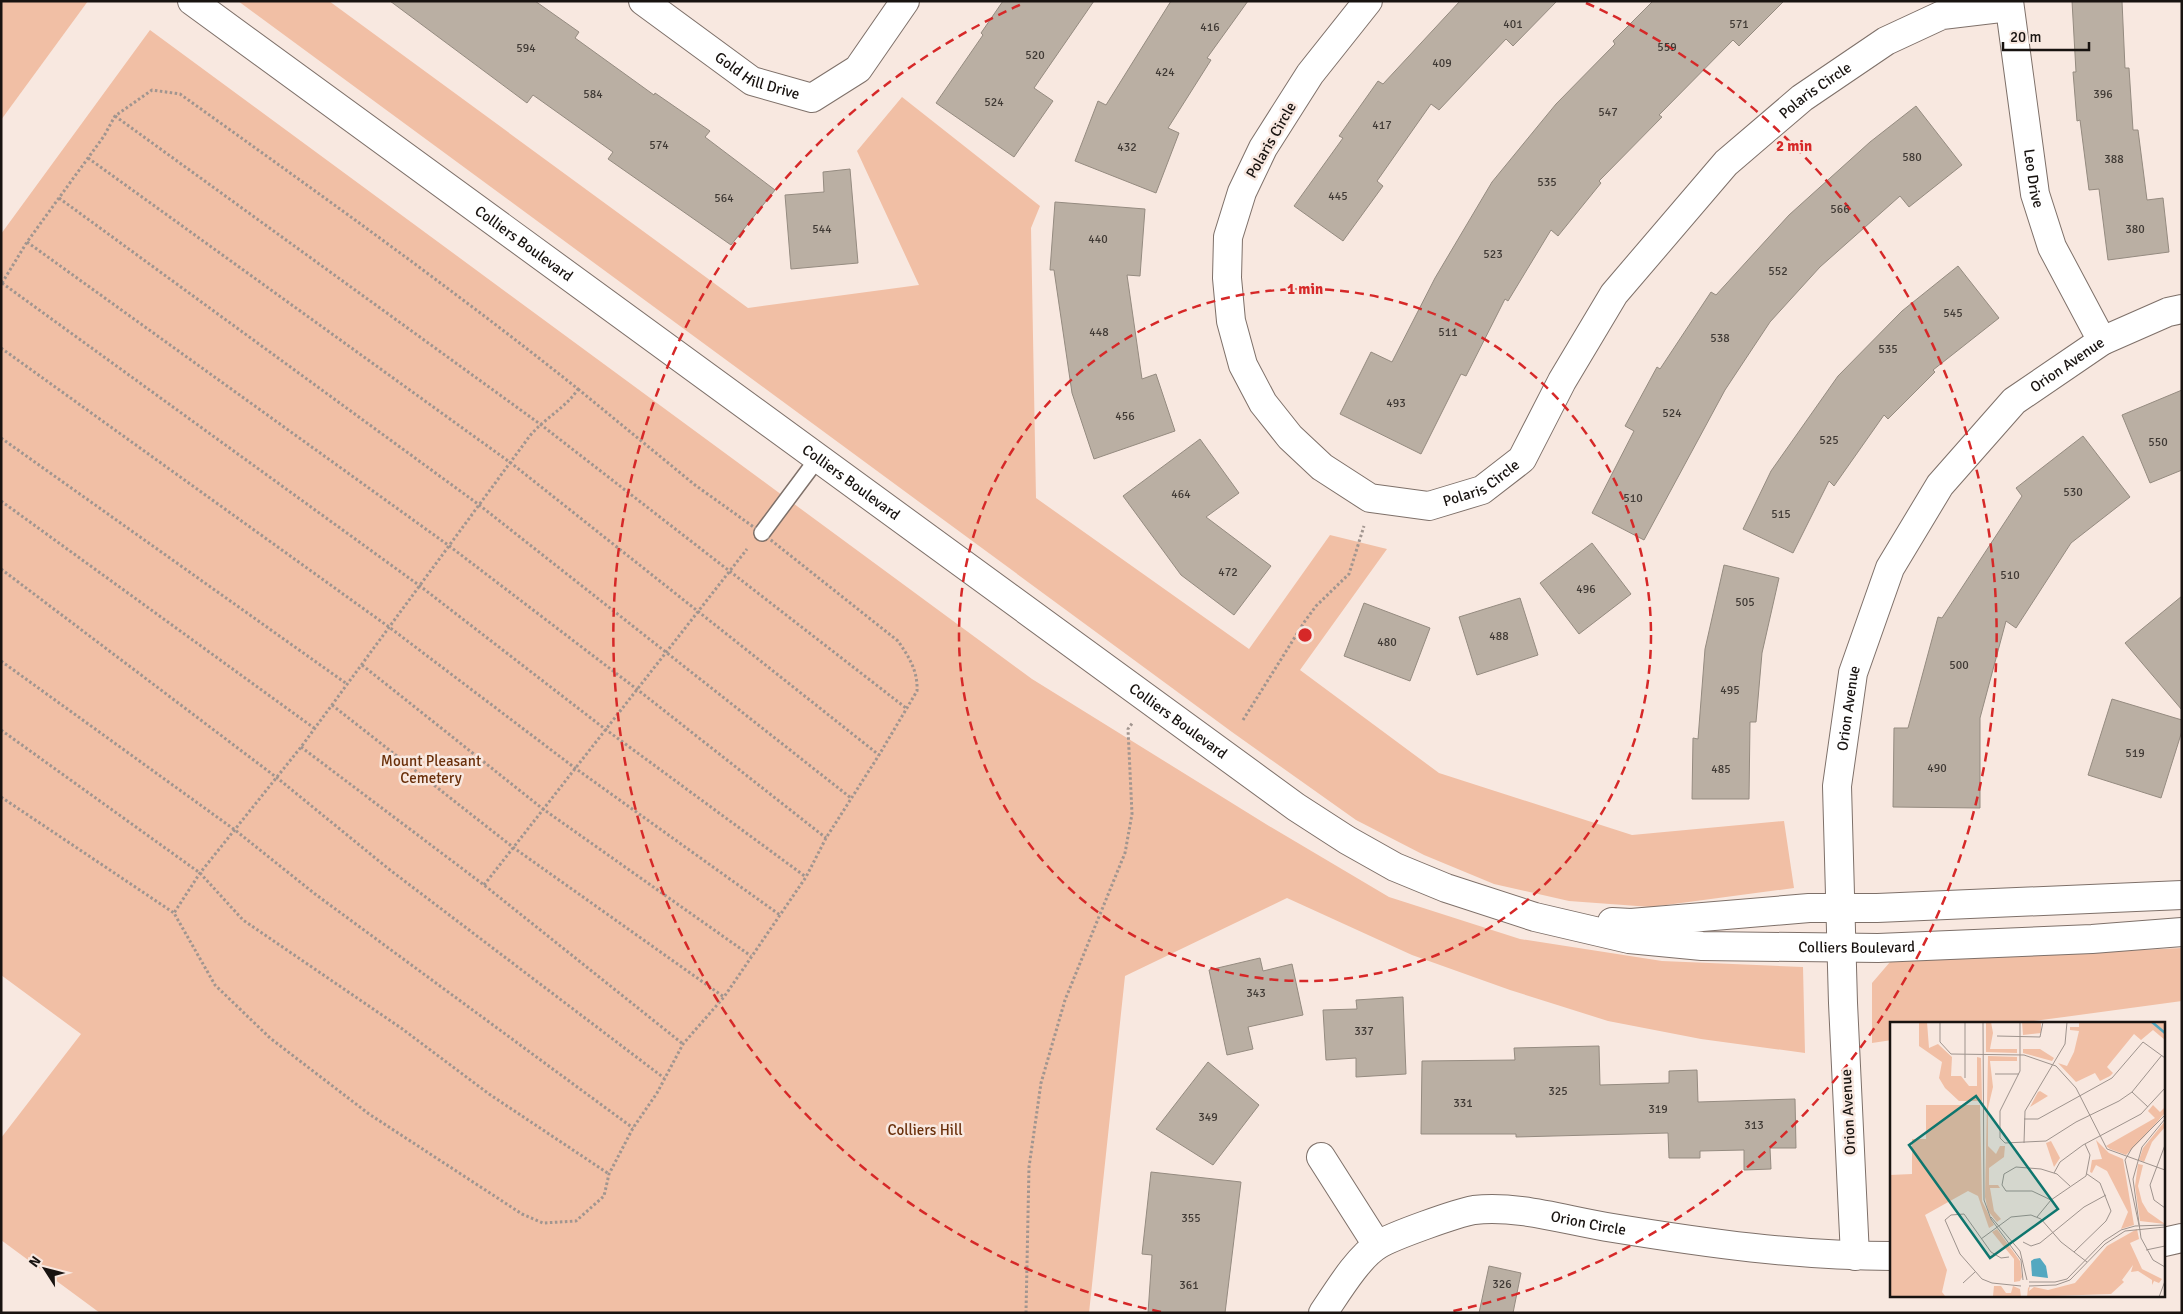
<svg xmlns="http://www.w3.org/2000/svg" width="2183" height="1314" viewBox="0 0 2183 1314" font-family="Signika,sans-serif">
	<style>
		.green { fill: #f1bfa5 }
		.building { fill: #baafa3; stroke: #958b80 }
		.lines { fill: none; stroke-linecap: round; stroke-linejoin: round }
		.service-casing { stroke: #7e7069; stroke-width: 18 }
		.minor-casing { stroke: #7e7069; stroke-width: 30 }
		.tertiary-casing { stroke: #7e7069; stroke-width: 30 }
		.path { stroke: #a1958f; stroke-width: 3; stroke-dasharray: 2.5 2.5; stroke-linecap: butt }
		.service { stroke: #fff; stroke-width: 15 }
		.minor { stroke: #fff; stroke-width: 28 }
		.tertiary { stroke: #fff; stroke-width: 28 }
		.ring { fill: none; stroke: #d62828; stroke-width: 2.5; stroke-dasharray: 9 6 }
		.labels { text-anchor: middle; dominant-baseline: central; stroke-width: 5; stroke-linejoin: round; paint-order: stroke }
		.number-label { font-size: 12px; fill: #403a35 }
		.street-label { font-size: 15px; fill: #181310; stroke: #f8e8e0 }
		.park-label { font-size: 15px; fill: #6a300b; stroke: #f8e8e0 }
		.inset-river { fill: none; stroke: #54a8c0; stroke-width: 2.5 }
		.inset-road { fill: none; stroke: #9e938d; stroke-width: 1 }
		.view { fill: #0f766e; fill-opacity: 0.15; stroke: #0f766e; stroke-width: 2.5 }
		.inset-edge { fill: none; stroke: #181310; stroke-width: 2.5 }
		.centre { fill: #d62828; stroke: #f8e8e0; stroke-width: 2.5 }
		.ring-label { font-size: 15px; text-anchor: middle; font-weight: bold; fill: #d62828; stroke: #f8e8e0; stroke-width: 5; stroke-linejoin: round; paint-order: stroke }
	</style>
	<rect width="100%" height="100%" fill="#f8e8e0"/>
	<g class="green">
		<polygon points="1,1 88,1 1,120"/>
		<polygon points="238,1 329,1 748,308 919,285 857,151 902,97 1040,206 1031,228 1036,498 1249,649 1330,535 1387,549 1300,670 1439,773 1632,835 1784,821 1794,888 1651,907 1569,901 1494,884 1424,855 1356,820 1232,732"/>
		<polygon points="150,30 1032,679 1269,826 1389,897 1520,939 1662,961 1803,967 1805,1053 1701,1039 1608,1021 1510,990 1412,955 1287,898 1125,976 1089,1313 100,1313 1,1240 1,1138 81,1034 1,975 1,234"/>
		<polygon points="2182,948 2182,1001 2020,1023 1892,1023 1892,1040 1872,1043 1872,983 1890,962"/>
	</g>
	<g class="building">
		<polygon points="390,1 535,1 579,32 575,38 654,95 655,93 710,131 705,137 775,190 731,245 608,159 613,152 533,95 527,103"/>
		<polygon points="1003,1 1094,1 1034,88 1053,101 1014,157 936,103 983,35 981,33"/>
		<polygon points="1171,1 1248,1 1207,58 1211,60 1168,128 1179,133 1156,193 1075,161 1098,101 1106,105"/>
		<polygon points="1460,1 1557,1 1513,46 1506,39 1439,110 1431,104 1377,181 1383,186 1343,241 1294,206 1343,138 1339,136 1378,81 1383,84"/>
		<polygon points="1653,1 1784,1 1739,46 1733,40 1659,115 1662,117 1599,181 1601,183 1558,236 1551,230 1508,301 1505,299 1466,376 1461,374 1421,454 1340,414 1371,352 1392,362 1435,278 1492,182 1556,104 1615,44 1613,41"/>
		<polygon points="2072,1 2122,1 2125,68 2129,68 2133,130 2138,130 2147,200 2163,198 2169,252 2108,260 2099,189 2089,190 2080,120 2077,121 2073,72 2076,72"/>
		<polygon points="1916,106 1962,165 1909,207 1900,196 1820,267 1770,322 1725,390 1644,540 1592,513 1634,431 1625,426 1657,367 1660,369 1711,292 1716,295 1789,215 1870,142"/>
		<polygon points="850,169 858,263 791,269 785,195 824,192 823,172"/>
		<polygon points="1055,202 1145,209 1140,276 1127,275 1142,379 1156,374 1175,431 1094,459 1072,393 1054,270 1050,270"/>
		<polygon points="1958,266 1999,318 1933,370 1935,372 1888,419 1884,415 1834,486 1829,481 1793,553 1743,529 1771,471 1838,376 1902,311"/>
		<polygon points="2182,390 2182,470 2150,483 2122,415"/>
		<polygon points="2083,436 2130,497 2071,543 2016,628 2006,621 1980,718 1980,808 1893,807 1894,728 1908,728 1938,617 1942,618 2022,496 2016,488"/>
		<polygon points="1200,439 1239,493 1206,517 1271,566 1234,615 1181,575 1123,496"/>
		<polygon points="1592,543 1631,594 1579,634 1540,583"/>
		<polygon points="1724,565 1779,578 1762,653 1756,722 1750,722 1749,799 1692,799 1693,738 1698,739 1705,649"/>
		<polygon points="2182,596 2182,710 2125,643"/>
		<polygon points="1520,598 1538,655 1477,675 1459,617"/>
		<polygon points="1364,603 1430,628 1410,681 1344,656"/>
		<polygon points="2112,699 2182,720 2182,731 2161,798 2088,775"/>
		<polygon points="1260,958 1263,971 1292,964 1303,1015 1248,1027 1253,1049 1227,1055 1209,970"/>
		<polygon points="1403,997 1406,1074 1356,1077 1356,1058 1326,1060 1323,1010 1357,1009 1356,1000"/>
		<polygon points="1599,1046 1600,1085 1669,1083 1669,1071 1697,1070 1698,1102 1795,1099 1796,1148 1770,1148 1771,1169 1744,1170 1744,1150 1700,1151 1700,1158 1669,1158 1668,1133 1516,1137 1516,1134 1421,1134 1422,1061 1515,1060 1514,1048"/>
		<polygon points="1208,1062 1259,1105 1213,1165 1156,1129"/>
		<polygon points="1151,1172 1241,1182 1225,1313 1148,1313 1152,1255 1142,1254"/>
		<polygon points="1489,1266 1521,1273 1513,1313 1479,1313"/>
	</g>
	<g class="lines">
		<defs>
			<polyline id="service" points="762,533 818,458"/>
			<g id="minor">
				<path id="s1" d="M643 1 752 81 812 98 858 69 905 1"/>
				<path id="s2" d="M1368 1 1310 74 1263 148 1242 192 1228 237 1227 278 1231 321 1243 365 1263 403 1290 437 1322 467 1370 498 1429 506 1482 490 1522 459 1562 381 1614 294 1726 163 1802 98 1886 41 1942 15 2009 7"/>
				<path id="s3" d="M2009 1 2035 194 2052 247 2102 341"/>
				<polyline points="1321,1157 1377,1245"/>
				<polyline points="2164,1242 2182,1238"/>
				<path id="s4" d="M1855 1256 1843 1003 1837 786 1853 673 1890 568 1940 485 2014 401 2102 341 2168 312 2182 309"/>
				<path id="s5" d="M1323 1313C1336 1294 1358 1257 1378 1245 1392 1236 1457 1213 1474 1210 1520 1205 1567 1221 1613 1228 1705 1243 1798 1256 1892 1256"/>
			</g>
			<g id="tertiary">
				<path id="s6" d="M192 1 1296 807 1347 840 1395 867 1446 888 1535 917 1629 939 1702 946 1878 948 2092 939 2182 932"/>
				<polyline points="1612,922 1631,923 1809,908 1877,908 2182,895"/>
			</g>
		</defs>
		<use href="#service" class="service-casing"/>
		<use href="#minor" class="minor-casing"/>
		<use href="#tertiary" class="tertiary-casing"/>
		<g class="path">
			<polyline points="115,116 540,424 906,708"/>
			<polyline points="88,158 511,463 879,755"/>
			<polyline points="59,198 478,504 851,798"/>
			<polyline points="27,242 448,545 638,690 826,838"/>
			<polyline points="2,283 420,586 605,729 806,877"/>
			<path d="M2 283 27 242 104 136 115 116 152 90 180 94C314 190 449 286 578 389"/>
			<polyline points="1,348 389,627 575,768 780,915"/>
			<path d="M578 389 695 485 762 533 898 641C909 657 918 671 917 691L879 755 826 838 806 877 724 997 683 1044 657 1093 633 1128 609 1174 604 1196 576 1221 543 1223 522 1214 369 1114 270 1038 215 985 174 913 200 873 301 747 529 437C543 419 566 408 578 389Z"/>
			<polyline points="1,438 347,684"/>
			<polyline points="1,501 314,728"/>
			<polyline points="1,569 276,777 390,870 664,1078"/>
			<polyline points="1,661 235,830 315,894 633,1128"/>
			<polyline points="362,665 543,809 751,956"/>
			<polyline points="332,705 514,848 724,997"/>
			<polyline points="1243,720 1305,621 1316,606 1349,574 1364,526"/>
			<polyline points="1,730 200,873 243,920 401,1028 489,1094 609,1174"/>
			<polyline points="301,747 484,885 683,1044"/>
			<polyline points="1,797 174,913"/>
			<polyline points="484,885 747,549"/>
			<polyline points="1026,1313 1029,1167 1041,1083 1065,1000 1125,853 1132,814 1128,729 1133,722"/>
		</g>
		<use href="#service" class="service"/>
		<use href="#minor" class="minor"/>
		<use href="#tertiary" class="tertiary"/>
	</g>
	<g class="ring">
		<circle cx="1305" cy="635" r="346"/>
		<path d="M1161 1312A692 692 0 0 1 1024 3M1586 3A692 692 0 0 1 1449 1312"/>
	</g>
	<g class="labels">
		<g class="number-label">
			<text x="1513" y="24">401</text>
			<text x="1739" y="24">571</text>
			<text x="1210" y="27">416</text>
			<text x="1667" y="47">559</text>
			<text x="526" y="48">594</text>
			<text x="1035" y="55">520</text>
			<text x="1442" y="63">409</text>
			<text x="1165" y="72">424</text>
			<text x="593" y="94">584</text>
			<text x="2103" y="94">396</text>
			<text x="994" y="102">524</text>
			<text x="1608" y="112">547</text>
			<text x="1382" y="125">417</text>
			<text x="659" y="145">574</text>
			<text x="1127" y="147">432</text>
			<text x="1912" y="157">580</text>
			<text x="2114" y="159">388</text>
			<text x="1547" y="182">535</text>
			<text x="1338" y="196">445</text>
			<text x="724" y="198">564</text>
			<text x="1840" y="209">566</text>
			<text x="822" y="229">544</text>
			<text x="2135" y="229">380</text>
			<text x="1098" y="239">440</text>
			<text x="1493" y="254">523</text>
			<text x="1778" y="271">552</text>
			<text x="1953" y="313">545</text>
			<text x="1099" y="332">448</text>
			<text x="1448" y="332">511</text>
			<text x="1720" y="338">538</text>
			<text x="1888" y="349">535</text>
			<text x="1396" y="403">493</text>
			<text x="1672" y="413">524</text>
			<text x="1125" y="416">456</text>
			<text x="1829" y="440">525</text>
			<text x="2158" y="442">550</text>
			<text x="2073" y="492">530</text>
			<text x="1181" y="494">464</text>
			<text x="1633" y="498">510</text>
			<text x="1781" y="514">515</text>
			<text x="1228" y="572">472</text>
			<text x="2010" y="575">510</text>
			<text x="1586" y="589">496</text>
			<text x="1745" y="602">505</text>
			<text x="1499" y="636">488</text>
			<text x="1387" y="642">480</text>
			<text x="1959" y="665">500</text>
			<text x="1730" y="690">495</text>
			<text x="2135" y="753">519</text>
			<text x="1937" y="768">490</text>
			<text x="1721" y="769">485</text>
			<text x="1256" y="993">343</text>
			<text x="1364" y="1031">337</text>
			<text x="1558" y="1091">325</text>
			<text x="1463" y="1103">331</text>
			<text x="1658" y="1109">319</text>
			<text x="1208" y="1117">349</text>
			<text x="1754" y="1125">313</text>
			<text x="1191" y="1218">355</text>
			<text x="1502" y="1284">326</text>
			<text x="1189" y="1285">361</text>
		</g>
		<g class="street-label">
			<text stroke="none"><textPath href="#s1" startOffset="138">Gold Hill Drive</textPath></text>
			<text stroke="none"><textPath href="#s2" startOffset="1236">Polaris Circle</textPath></text>
			<text transform="translate(1271 140) rotate(-60)">Polaris Circle</text>
			<text stroke="none"><textPath href="#s3" startOffset="179">Leo Drive</textPath></text>
			<text stroke="none"><textPath href="#s6" startOffset="411">Colliers Boulevard</textPath></text>
			<text stroke="none"><textPath href="#s4" startOffset="969">Orion Avenue</textPath></text>
			<text stroke="none"><textPath href="#s2" startOffset="711">Polaris Circle</textPath></text>
			<text stroke="none"><textPath href="#s6" startOffset="816">Colliers Boulevard</textPath></text>
			<text stroke="none"><textPath href="#s4" startOffset="549">Orion Avenue</textPath></text>
			<text stroke="none"><textPath href="#s6" startOffset="1221">Colliers Boulevard</textPath></text>
			<text stroke="none"><textPath href="#s6" startOffset="1956">Colliers Boulevard</textPath></text>
			<text transform="translate(1848 1112) rotate(-93)">Orion Avenue</text>
			<text stroke="none"><textPath href="#s5" startOffset="306">Orion Circle</textPath></text>
		</g>
		<g class="park-label">
			<text x="431" y="761">Mount Pleasant<tspan x="431" dy="17">Cemetery</tspan></text>
			<text x="925" y="1130">Colliers Hill</text>
		</g>
	</g>
	<g transform="translate(1890 1022)">
		<rect width="275" height="275" fill="#f8e8e0"/>
		<path d="M29 0H37L39 26 48 22 62 35 61 54H71L79 64H87V35L91 36 92 79H69L55 66 49 56 52 40 29 24ZM96 0H101L103 11 100 27H127V31L96 30ZM132 0H151V11L133 13ZM189 0H274L275 18 263 8 251 18 244 12 217 45 223 51 220 54 210 59 205 51 186 60 168 41 177 44 184 30 189 9 180 8V5H189ZM133 27H150L164 36 162 39 133 31ZM98 34 127 35V39H100L103 65 98 86V124L106 132 110 124H115L114 135 99 146V163H108L110 166H100L104 189 111 197 107 200 98 189 95 175ZM150 69 158 74 140 85 148 70ZM36 83H90L92 179 104 203 99 206 88 174 78 169 35 193 57 248 52 270 55 274H103L104 264H111L116 271H121L123 264 130 267 131 275H0V153L22 152V117H36ZM263 83 270 90 275 85V91L254 115 236 133 220 127 216 124 265 96 258 89ZM275 99V105L262 120 254 140 249 138 253 126ZM206 118 219 131 233 137 244 203 231 207 238 190 217 149 206 143 202 151 200 150 202 138 212 137ZM161 119 170 136 164 145 156 121ZM248 142 253 143 248 164 252 180 258 190 275 202 250 199 245 164ZM107 207 130 239 132 255 130 259 124 260V237L102 210ZM247 207 249 217 240 221 252 247 272 257 269 261 264 259 262 263V258L248 249 241 250 243 243 232 258 234 260 221 272 137 275 138 266 140 264 139 269 144 265 158 268 185 261 217 224Z" fill="#f1bfa5"/>
		<path d="M144 237 150 236 156 244 158 256 142 254 141 239Z" fill="#54a8c0"/>
		<path class="inset-river" d="M262 0 275 11"/>
		<path class="inset-road" d="M50 0V20L61 32 134 33 166 44 186 66 217 127 275 148M93 0 94 178 101 197 131 238 133 258M130 0V49L110 89V116L115 121 156 119 186 100 229 79 242 70 272 33M107 14 150 15 153 0M105 52H129M75 56V0M242 70 258 85M134 97H148L222 56 253 20 275 36M275 97 252 125 243 157 251 216 263 238 275 245M134 121 135 89 175 22 177 0M275 123 260 163 264 178 275 186M164 151 170 140 193 123 251 92 275 66M161 178 142 169H116L112 163 114 152 126 145 151 147 167 152 180 164M101 195 130 229 137 258M147 195 161 178 196 154 200 133 195 122M249 203 235 138 242 126 275 93M91 217 121 195 141 193 151 197 171 220 197 240M133 220 141 224 150 221 194 185 216 173M256 228 275 224M184 230 216 199 221 189 210 161 197 152M119 235 111 236 101 230 74 192 61 193 55 198 70 232 92 257 102 261 131 264M139 260H165L177 257 214 219 231 208 245 204 275 203M73 261 85 250M139 264 166 263 180 258 215 222 235 209 275 205M269 275 275 259"/>
		<path class="view" d="M86 74 168 187 100 236 19 123Z"/>
		<rect width="275" height="275" class="inset-edge"/>
	</g>
	<circle cx="1305" cy="635" r="8" class="centre"/>
	<g class="ring-label">
		<text x="1794" y="151">2 min</text>
		<text x="1305" y="294">1 min</text>
	</g>
	<rect width="2183" height="1314" fill="none" stroke="#181310" stroke-width="5"/>
	<g transform="translate(45 1269) rotate(306)" stroke="#f8e8e0" stroke-width="4" paint-order="stroke">
	<path d="M0-4L9 19L0 12L-9 19Z" fill="#181310"/>
	<text y="-8" font-size="14" font-weight="bold" text-anchor="middle" fill="#181310">N</text>
	</g>
	<path d="M2003 42v8h86v-8" fill="none" stroke="#181310" stroke-width="2.5"/>
	<text x="2010" y="42" font-size="15" fill="#181310" stroke="#f8e8e0" stroke-width="4" paint-order="stroke">20 m</text>
</svg>
